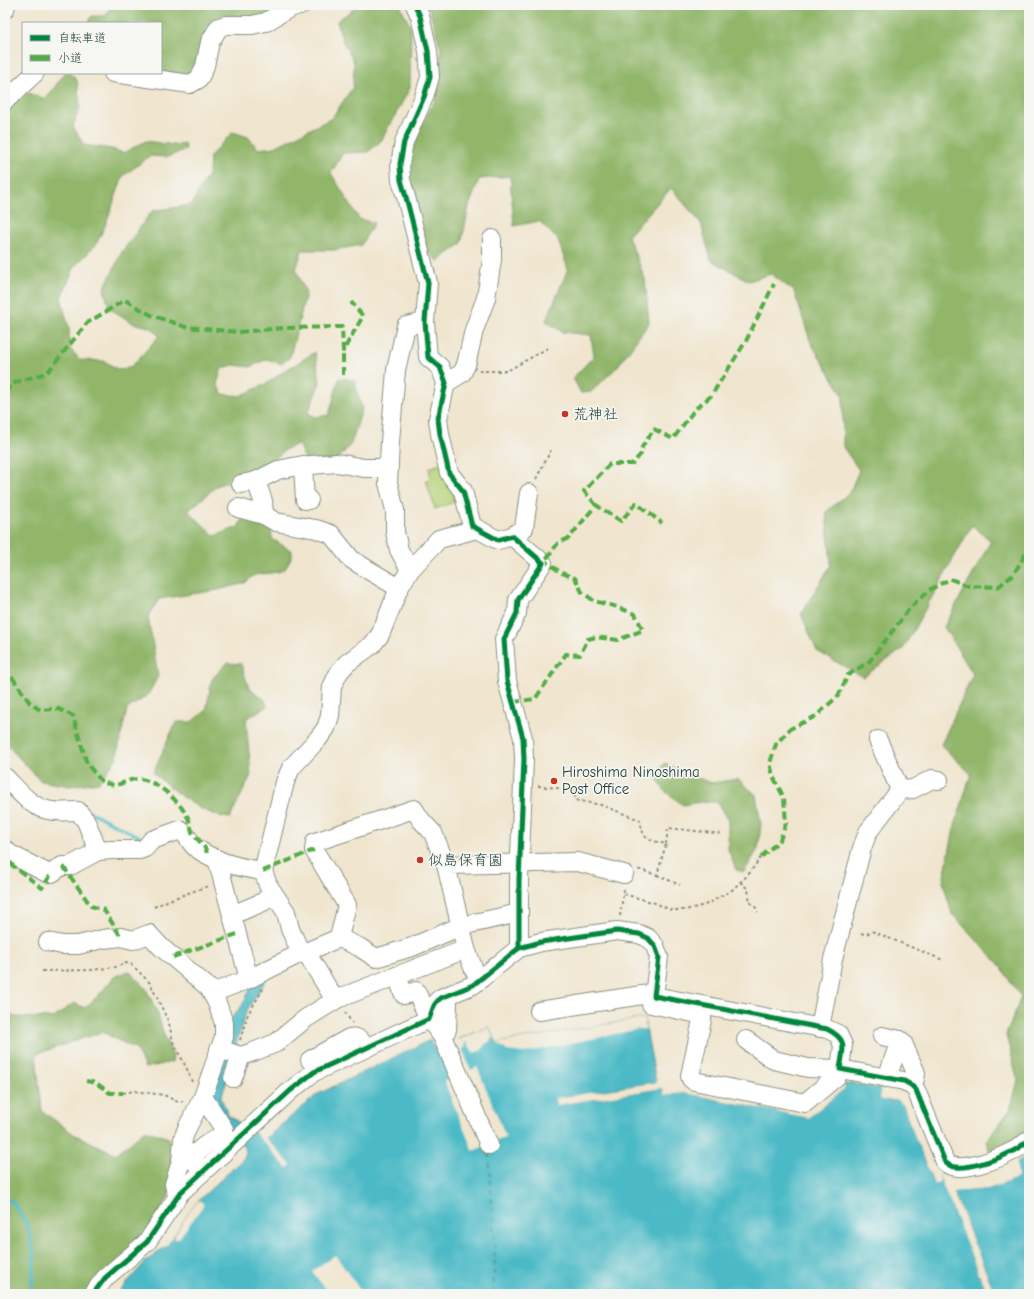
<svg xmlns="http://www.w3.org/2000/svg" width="1034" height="1299" viewBox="0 0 1034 1299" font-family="'Comic Neue','Klee One',sans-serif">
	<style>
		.green { fill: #b7d47a; stroke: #6b8857 }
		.forest { fill: #91b66a; stroke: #587a4f }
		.water { fill: #4cbac6; stroke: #367c7d }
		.pier { fill: #f0e5ce }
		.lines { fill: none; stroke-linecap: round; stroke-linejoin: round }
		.stream { stroke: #4cbac6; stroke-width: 3.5 }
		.ferry { stroke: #2a5c58; stroke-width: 1; stroke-dasharray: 5 4; stroke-linecap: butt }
		.minor-casing { stroke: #889181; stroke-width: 20 }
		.path { stroke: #889181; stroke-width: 2; stroke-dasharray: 3 3; stroke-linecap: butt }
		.minor { stroke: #fff; stroke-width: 18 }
		.quiet { stroke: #52ad45; stroke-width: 4; stroke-dasharray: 8 4; stroke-linecap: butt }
		.cycleway-casing { stroke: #f6f6f2; stroke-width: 8 }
		.cycleway { stroke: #00873e; stroke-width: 5 }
		.poi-dot { fill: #c8321e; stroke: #f6f6f2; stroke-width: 1.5 }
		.labels { text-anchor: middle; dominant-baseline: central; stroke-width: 3.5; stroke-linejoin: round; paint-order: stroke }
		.poi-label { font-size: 15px; fill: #1f3d34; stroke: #f6f6f2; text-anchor: start }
	</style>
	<rect width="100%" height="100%" fill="#f6f6f2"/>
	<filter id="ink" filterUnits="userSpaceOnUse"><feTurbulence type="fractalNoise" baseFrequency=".025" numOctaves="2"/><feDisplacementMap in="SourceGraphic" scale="8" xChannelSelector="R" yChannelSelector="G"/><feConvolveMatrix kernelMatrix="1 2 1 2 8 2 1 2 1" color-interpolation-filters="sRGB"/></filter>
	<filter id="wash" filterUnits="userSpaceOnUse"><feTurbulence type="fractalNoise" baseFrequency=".012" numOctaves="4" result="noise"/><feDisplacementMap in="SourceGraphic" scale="16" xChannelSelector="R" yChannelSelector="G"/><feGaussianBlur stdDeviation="0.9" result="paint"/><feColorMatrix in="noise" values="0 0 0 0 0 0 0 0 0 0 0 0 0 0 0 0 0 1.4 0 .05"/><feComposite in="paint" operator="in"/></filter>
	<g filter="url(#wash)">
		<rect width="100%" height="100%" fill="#f0e5ce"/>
		<polygon class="green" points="443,463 462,499 435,509 426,480 431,479 429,468"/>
		<g class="forest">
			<polygon points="112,5 283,5 268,17 242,20 230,15 216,18 206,28 196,76 161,73 161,23 88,23 92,16 106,16"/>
			<path d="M359 5H400L411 28 410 88 381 141 368 152 343 153 331 173 359 219 374 223 361 245 334 250H302L296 270 306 293 290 357 281 364 267 359 250 367 234 365 222 368 217 384 222 394 240 396 266 384 283 372 315 352 320 382 308 413 315 417 329 415 339 378 354 380 362 409 351 444 337 460 306 461 298 444 286 449 275 459 258 472 218 485 188 511 215 536 238 527 245 515 253 520V524L261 526 262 521C269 526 272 529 272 539L292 551V556L285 569 278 572 254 575 245 583 218 590 159 599 148 616 158 676 148 695 127 709 116 759 99 782 70 786 41 781 5 743V107L25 92 46 99 65 73H70L77 80 80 107 73 126 84 145 112 149 123 153 146 141 174 145 184 143 186 149 168 157 150 156 123 176 105 226 95 246 75 266 61 298 69 329 70 349 81 360 104 361 119 370 132 366 159 336 152 328 133 323 109 308 104 289 122 252 152 211 191 205 209 173 210 156 233 132 248 137 258 149 275 147 332 118 353 87 354 62 343 42 337 21Z"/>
			<polygon points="428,5 1029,5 1029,1129 1008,1143 989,1150 987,1140 1010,1110 1018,1081 1006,1035 1021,997 999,964 952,914 943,882 954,829 971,774 941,745 973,674 944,627 991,541 972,525 903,649 863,677 817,651 801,614 831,565 826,512 850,492 859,470 843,447 843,395 811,343 794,291 771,274 749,281 711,260 701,223 671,188 628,236 645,279 649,323 617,367 591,392 581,393 573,378 594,356 591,335 562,332 546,321 568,269 558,240 539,221 514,226 510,176 479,179 469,206 461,244 438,261 428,252 408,180 413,147 421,126 437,97 441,49"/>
			<path d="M227 663 241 664 249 688 264 699 267 706 246 719 251 775 230 818C199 814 176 792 153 773L176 722H191L206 711 212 679Z"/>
			<polygon points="665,763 689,775 712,783 738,779 756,795 761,824 758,849 744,872 736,870 728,849 728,821 717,802 700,802 683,805 665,791 654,774"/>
			<polygon points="129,971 145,987 158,1014 165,1039 173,1055 172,1062 145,1068 136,1049 102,1032 36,1054 42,1111 75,1135 116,1154 145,1130 169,1138 173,1149 175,1165 168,1198 146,1232 89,1294 5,1294 5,1008 14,1017 54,1018 74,1003 85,1008 99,995 114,977"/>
		</g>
		<g class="water">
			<polygon points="266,972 270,973 246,1012 236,1044 238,1045 237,1051 221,1098 228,1115 255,1133 287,1167 290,1165 266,1138 318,1094 430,1040 434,1049 489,1027 497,1043 644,1018 656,1082 556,1098 557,1105 663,1088 664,1095 686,1093 808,1118 845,1088 844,1084 850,1085 850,1083 881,1089 879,1097 889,1101 898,1100 904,1106 908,1119 934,1184 939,1184 940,1176 987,1294 117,1294 146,1261 168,1245 189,1212 199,1200 244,1158 246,1152 245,1148 229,1127 209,1095 230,1020 242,1006 250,989 249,981 253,980 255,986 258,987"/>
			<polygon points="1029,1154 1029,1294 995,1294 953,1192 988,1189 1018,1178 1017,1162"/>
		</g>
		<g class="pier">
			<polygon points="644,1018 646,1029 639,1029 524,1053 507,1051 497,1043"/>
			<polygon points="489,1027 493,1036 489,1042 484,1045 482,1050 474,1053 466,1042 464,1043 466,1047 462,1049 471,1070 477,1067 506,1137 473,1151 444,1081 454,1077 441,1044 457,1038 458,1040"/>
			<polygon points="658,1082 656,1084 558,1100 559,1103 663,1086 665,1088 666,1093 686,1091 808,1116 843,1087 843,1083 845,1088 808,1118 686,1093 664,1095 663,1088 557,1105 556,1098"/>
			<polygon points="881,1088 883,1089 882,1093 883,1098 899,1098 906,1105 909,1119 936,1182 938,1182 938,1178 942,1176 989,1294 987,1294 940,1178 939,1184 934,1184 908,1119 904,1106 898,1100 882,1100 879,1097"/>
			<polygon points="256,1132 288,1165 264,1138 266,1138 291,1165 287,1168 255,1133"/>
			<polygon points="1015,1162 1017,1162 1018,1178 988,1189 953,1192 995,1294 993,1294 951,1192 952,1190 988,1187 1016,1177"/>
			<polygon points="199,1200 203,1203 203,1206 179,1238 174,1240 175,1235 189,1212"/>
			<polygon points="335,1255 363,1294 329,1294 312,1271"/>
		</g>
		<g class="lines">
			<g class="stream">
				<polyline points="88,811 142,838"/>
				<polyline points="5,1197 15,1205 28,1227 34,1253 33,1277 31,1294"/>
			</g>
			<polyline class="ferry" points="489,1153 495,1254 493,1294"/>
		</g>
	</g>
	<g filter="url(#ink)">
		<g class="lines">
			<defs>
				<g id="minor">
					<polyline points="415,5 420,16 428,51 430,77 424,97 404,142 400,164 401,180 406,197 428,283 425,322 428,357 440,367 446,383 438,419 440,434 449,473 463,491 472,526 498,540 512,536 524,528 529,493"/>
					<polyline points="5,9 6,5"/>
					<polyline points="113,73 190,84 199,79 205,66 210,42 219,27 226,25 252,25 266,22 284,11 295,6 301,5"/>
					<polyline points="5,101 35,73"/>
					<polyline points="446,383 462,373 466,365 474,330 486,298 492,260 492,239"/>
					<polyline points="303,465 305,500 309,500"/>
					<polyline points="256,481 263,501 264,515"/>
					<polyline points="241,484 256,481 278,470 298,466 337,463 364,468 389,468"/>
					<polyline points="238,508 264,515 276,522 316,529 331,534 351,559 370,571 399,588"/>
					<polyline points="512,536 543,563 518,600 517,613 504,639 507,681 523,738 524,759 519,880 519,948"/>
					<polyline points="410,570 439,539 477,529"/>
					<polyline points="878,740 900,790"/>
					<path d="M5 777C16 788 28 804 44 809 54 813 67 811 78 811L86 821 98 851"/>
					<path d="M5 849 10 854 47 873H52L62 866H70L98 851 112 850H140L145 848 152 840 180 830C187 834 190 843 196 848 216 862 239 868 263 871L285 782 291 768 318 739 326 728 330 716 332 687 339 672 347 663 372 645 380 635 399 588 410 570 399 550 395 532V510L388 483 390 442 396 370 406 326 425 322"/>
					<polyline points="217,859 249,979"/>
					<polyline points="263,871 268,885 286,912 290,929 301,953"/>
					<polyline points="232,915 263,902 273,893"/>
					<polyline points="339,938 359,947 376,958 412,947 461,926 519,913"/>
					<polyline points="48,942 62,945 78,945 103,939 121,937 133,940 149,934 161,947 209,988 217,1003 224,1023 224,1037 203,1097 187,1128 183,1139 181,1161 174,1184 175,1189 180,1193"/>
					<polyline points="306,952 335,1000"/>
					<polyline points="397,976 404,995 416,991 429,1019 442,1036 489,1145"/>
					<polyline points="480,980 474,970 466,949 446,865 578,862 624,874"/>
					<polyline points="212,993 249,979 301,953 306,952 339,938 347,905 314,850 315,842 414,809 421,820 433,833 446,865"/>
					<polyline points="539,1011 655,993"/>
					<polyline points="820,1028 833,959 862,848 868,832 900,790 913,789 932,779 939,780"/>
					<polyline points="442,1036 447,1030 448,1001 447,996"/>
					<polyline points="882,1036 900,1040 903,1043 916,1073 915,1079 911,1085"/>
					<path d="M746 1040 774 1060 808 1068 840 1069 904 1081 911 1085 916 1090 945 1162C957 1176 1000 1158 1013 1151 1019 1148 1024 1144 1029 1140"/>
					<polyline points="219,1049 241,1056 253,1052 276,1043 305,1019 337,999 466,949"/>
					<path d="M310 1060 349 1038C359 1036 362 1041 365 1049"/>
					<polyline points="233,1078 241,1056"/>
					<polyline points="887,1078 900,1040"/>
					<polyline points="203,1097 224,1129 225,1136"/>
					<path d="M203 1171C200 1168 194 1164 194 1158 194 1151 215 1138 222 1136L228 1138 234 1143"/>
					<path d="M93 1294 105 1278 147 1242 180 1193 290 1091 314 1072 429 1019C433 1011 432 1004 441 998L473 985 519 948 541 942 617 931 639 934 648 938 655 946 659 957 654 996 827 1029 838 1034 843 1045 840 1069 837 1076 805 1103 694 1081 691 1079 690 1076 702 1020V1017L698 1014 651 1004"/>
				</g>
			</defs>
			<use href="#minor" class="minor-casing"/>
			<g class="path">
				<polyline points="479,371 507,371 548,348"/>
				<polyline points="536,479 551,450"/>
				<path d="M538 786 575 790V800L601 805 640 820C644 841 646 839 666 844L657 875 637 869"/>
				<polyline points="666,844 668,828 722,834"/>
				<polyline points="657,875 680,885"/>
				<polyline points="740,882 748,889 750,902 756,908 758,912"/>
				<polyline points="624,894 655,903 671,910 685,910 705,905 732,890 748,875 761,857"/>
				<polyline points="154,907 169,900 208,886"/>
				<polyline points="620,916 624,889"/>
				<path d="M861 933C866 935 868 934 871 931L874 932 943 960"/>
				<polyline points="42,971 91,970 116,967 125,963 131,964 150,983 169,1023 173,1042 188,1071 192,1082"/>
				<polyline points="345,1012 352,1023"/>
				<polyline points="240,1040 248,1014 263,989"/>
				<polyline points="123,1093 134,1091 164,1095 178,1102 183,1101"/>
				<polyline points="254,1294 256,1292"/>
				<polyline points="333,1294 334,1294"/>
			</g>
			<use href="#minor" class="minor"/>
			<g class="quiet">
				<polyline points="343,375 343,351"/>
				<polyline points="5,392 16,382 47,373 87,323 125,300 151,315 186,327 239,332 283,328 342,327 343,351 363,316 351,302"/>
				<polyline points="596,505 584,491 610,464 632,464 641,454 642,447 654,429 673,439 695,409 711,396 746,341 774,284"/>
				<path d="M5 667 30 703 40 710 59 709 73 716 87 764 103 783C107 783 112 785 115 785 123 784 131 778 139 779 158 780 185 806 190 823 191 826 191 829 192 832 196 840 207 846 207 854"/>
				<polyline points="513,702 535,699 566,654 580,655 588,639 596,637 618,640 643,630 635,614 614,606 594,601 582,592 575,578 562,573 546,562 543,563 558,543 569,538 596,505 621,521 636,503 662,523"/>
				<polyline points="5,851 12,865 42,888 52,873"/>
				<polyline points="761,857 780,840 786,823 784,798 773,776 770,763 776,744 790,729 816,716 838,696 848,675 869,662 910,608 929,590 950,579 969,586 998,587 1013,575 1025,555 1029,554"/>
				<polyline points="63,866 91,906 104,910 121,937"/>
				<polyline points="263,871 314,850"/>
				<polyline points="173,957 237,934"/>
				<polyline points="86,1081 96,1083 110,1093 123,1093"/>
			</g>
			<defs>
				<g id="cycleway">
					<polyline points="415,5 420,16 428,51 430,77 424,97 404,142 400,164 401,180 406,197 428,283 425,322 428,357 440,367 446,383 438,419 440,434 449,473 463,491 472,526 498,540 512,536 543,563 518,600 517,613 504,639 507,681 523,738 524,759 519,880 519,948"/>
					<path d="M93 1294 105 1278 147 1242 180 1193 290 1091 314 1072 429 1019C433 1011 432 1004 441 998L473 985 519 948 541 942 617 931 639 934 648 938 655 946 659 957 654 996 827 1029C849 1040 843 1048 840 1069L904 1081 911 1085 916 1090 945 1162C957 1176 1000 1158 1013 1151 1019 1148 1024 1144 1029 1140"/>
				</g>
			</defs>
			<use href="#cycleway" class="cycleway-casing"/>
			<use href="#cycleway" class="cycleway"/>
		</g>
	</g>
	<g class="poi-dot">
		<circle cx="565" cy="414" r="4"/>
		<circle cx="554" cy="781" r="4"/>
		<circle cx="420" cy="860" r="4"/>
	</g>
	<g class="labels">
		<g class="poi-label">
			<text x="573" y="414">荒神社</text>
			<text x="562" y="772">Hiroshima Ninoshima<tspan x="562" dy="17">Post Office</tspan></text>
			<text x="428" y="860">似島保育園</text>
		</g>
	</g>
	<rect width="1034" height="1299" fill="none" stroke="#f6f6f2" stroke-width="20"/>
	<rect x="22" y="22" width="140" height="52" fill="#f6f6f2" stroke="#a0aca6"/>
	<rect x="30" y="35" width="20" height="6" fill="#00873e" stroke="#a0aca6"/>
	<text x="58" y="42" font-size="12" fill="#1f3d34">自転車道</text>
	<rect x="30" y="55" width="20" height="6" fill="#52ad45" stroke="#a0aca6"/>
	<text x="58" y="62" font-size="12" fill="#1f3d34">小道</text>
</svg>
